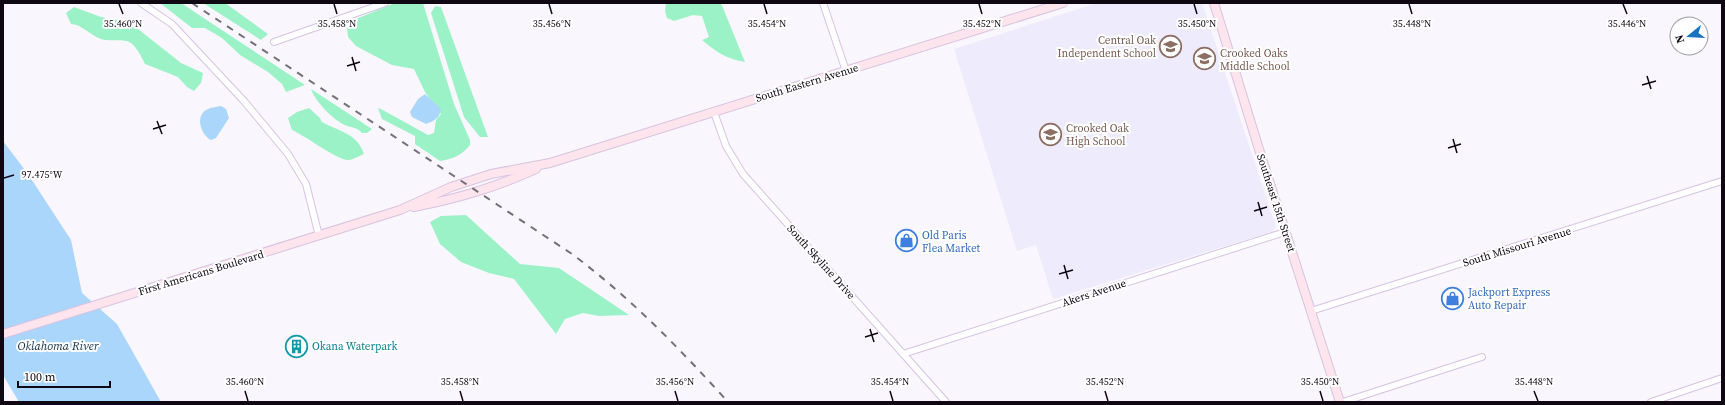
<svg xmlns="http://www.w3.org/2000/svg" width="1725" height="405" viewBox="0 0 1725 405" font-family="'Source Serif 4',serif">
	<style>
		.education { fill: #eeebfd }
		.green { fill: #9cf2c7 }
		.water { fill: #aad6fb }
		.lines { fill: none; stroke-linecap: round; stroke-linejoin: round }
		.minor-casing { stroke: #d6c3e3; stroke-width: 8 }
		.secondary-casing { stroke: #d6c3e3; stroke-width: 10 }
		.minor { stroke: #fff; stroke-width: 6 }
		.secondary { stroke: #fee4ec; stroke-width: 8 }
		.rail { stroke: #746f78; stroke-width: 2; stroke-dasharray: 7 7; stroke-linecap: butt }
		.ticks { fill: none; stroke: #0f0813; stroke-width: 1.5 }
		.labels { text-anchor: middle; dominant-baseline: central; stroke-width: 4; stroke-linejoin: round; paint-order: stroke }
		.education-label { font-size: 11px; fill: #785e54; stroke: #fff; text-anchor: start }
		.street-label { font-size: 11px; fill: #0f0813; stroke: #fff }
		.shop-label { font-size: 11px; fill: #366cbe; stroke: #fff; text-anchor: start }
		.culture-label { font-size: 11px; fill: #0d838f; stroke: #fff; text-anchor: start }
		.water-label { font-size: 12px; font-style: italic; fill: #0c2e46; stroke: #fff }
		.ticks-label { font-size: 10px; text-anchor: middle; fill: #0f0813; stroke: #fff; stroke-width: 4; stroke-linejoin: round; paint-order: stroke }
	</style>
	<rect width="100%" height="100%" fill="#faf6fd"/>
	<polygon class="education" points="1097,3 1202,3 1276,227 1271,232 1053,299 1036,245 1017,251 954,49"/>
	<g class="green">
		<polygon points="160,3 181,3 305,85 286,92 282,84 268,72 240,55 222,38 205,28 192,28"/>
		<polygon points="203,3 225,3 268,34 261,40"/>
		<path d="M395 3H423L454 104 470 140V145C462 155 453 159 440 161L415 144V136L382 119 378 108 381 109 428 135 434 133 436 120 441 114 425 92 414 69 392 65 356 46 348 37 347 28 356 19Z"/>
		<path d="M666 3H721L745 62C727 59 716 52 702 40L709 37 702 16 693 15 674 21 667 18 665 11Z"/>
		<polygon points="435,6 441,7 488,137 480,137 464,117 431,13"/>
		<path d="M74 7 101 17 124 21 138 29 181 63 203 73 201 83 194 91 187 87 178 77 145 64C141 56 138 49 131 43 124 38 110 42 101 39 90 35 81 24 71 24L66 13Z"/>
		<path d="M311 89 372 129 367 133H362C357 127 352 128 345 125 333 120 315 101 311 89Z"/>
		<path d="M309 108 320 118 322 122C340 132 357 133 364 154 359 156 354 159 349 160 338 161 306 136 292 130L288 118 297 112Z"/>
		<polygon points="466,215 520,264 559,268 629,315 599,316 583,313 565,319 556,334 514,279 489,273 461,262 440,244 430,222 441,216"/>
	</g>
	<g class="water">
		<path d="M425 94 441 109C440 118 434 121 426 124L412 117 410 112 418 99Z"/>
		<path d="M221 106 226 109 229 118 216 138 211 140C201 135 194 115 208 109 212 107 217 107 221 106Z"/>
		<polygon points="3,141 28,174 71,240 82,293 117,324 161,402 19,402 3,375"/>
	</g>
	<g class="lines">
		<defs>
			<g id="minor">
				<polyline points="141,3 172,24 244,101 288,154 306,184 319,236"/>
				<polyline points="823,3 846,71"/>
				<polyline points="274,42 385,3"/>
				<polyline points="714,112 726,146 743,174 946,402"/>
				<polyline points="1311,311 1722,181"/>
				<polyline points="903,354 1285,232"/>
				<polyline points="1343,402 1482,357"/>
				<polyline points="1651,402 1722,378"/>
			</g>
			<g id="secondary">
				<polyline points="1214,3 1258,146 1340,402"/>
				<path d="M414 207C460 198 493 188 536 169"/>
				<polyline points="3,334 400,210 451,187 491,174 550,163 1063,3"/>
			</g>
		</defs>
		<use href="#minor" class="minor-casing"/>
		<use href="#secondary" class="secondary-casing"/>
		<use href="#minor" class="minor"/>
		<use href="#secondary" class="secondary"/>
		<path class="rail" d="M192 3 572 254C632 299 678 347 728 402"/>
	</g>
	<path class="ticks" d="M119 4 123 14M334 4 337 14M549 4 552 14M764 4 767 14M979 4 982 14M1194 4 1197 14M1409 4 1412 14M1623 4 1627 14M352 57 356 71M347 66 360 62M1647 76 1651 89M1642 85 1656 81M157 121 162 134M153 129 166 125M1453 139 1457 153M1448 148 1461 144M4 178 14 175M1258 202 1262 216M1254 211 1267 207M1064 265 1068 279M1059 274 1073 270M870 329 874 342M865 337 878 333M245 391 248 401M460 391 463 401M675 391 678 401M890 391 893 401M1105 391 1108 401M1320 391 1323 401M1534 391 1538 401"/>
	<defs>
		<symbol id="school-ring" viewBox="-11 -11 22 22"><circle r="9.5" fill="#fff" stroke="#8d6e63" stroke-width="1.5"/><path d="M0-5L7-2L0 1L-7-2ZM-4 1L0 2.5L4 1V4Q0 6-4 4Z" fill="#8d6e63"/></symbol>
		<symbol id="shop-ring" viewBox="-11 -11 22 22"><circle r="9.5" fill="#fff" stroke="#3f7fe0" stroke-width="1.5"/><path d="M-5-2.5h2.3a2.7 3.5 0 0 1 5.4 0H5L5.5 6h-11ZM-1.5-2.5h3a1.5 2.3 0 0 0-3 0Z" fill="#3f7fe0"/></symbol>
		<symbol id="building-ring" viewBox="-11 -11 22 22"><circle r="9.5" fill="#fff" stroke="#0f9aa8" stroke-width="1.5"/><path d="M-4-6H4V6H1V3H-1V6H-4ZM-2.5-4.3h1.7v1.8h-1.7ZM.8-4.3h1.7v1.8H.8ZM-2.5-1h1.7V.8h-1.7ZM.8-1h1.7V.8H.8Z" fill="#0f9aa8"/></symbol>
	</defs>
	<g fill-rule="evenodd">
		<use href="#school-ring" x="1158" y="34" width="25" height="25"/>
		<use href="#school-ring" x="1192" y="46" width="25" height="25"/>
		<use href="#school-ring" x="1038" y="122" width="25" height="25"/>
		<use href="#shop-ring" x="894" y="228" width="25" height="25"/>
		<use href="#shop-ring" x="1440" y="286" width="25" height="25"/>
		<use href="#building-ring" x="284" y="334" width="25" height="25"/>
	</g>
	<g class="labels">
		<g class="education-label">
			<text x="1156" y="40" text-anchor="end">Central Oak<tspan x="1156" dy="13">Independent School</tspan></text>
			<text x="1220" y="53">Crooked Oaks<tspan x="1220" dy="13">Middle School</tspan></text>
			<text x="1066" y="128">Crooked Oak<tspan x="1066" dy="13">High School</tspan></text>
		</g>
		<g class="street-label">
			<text transform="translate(807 83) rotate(-17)">South Eastern Avenue</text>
			<text transform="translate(1276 203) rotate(72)">Southeast 15th Street</text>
			<text transform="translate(1517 247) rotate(-17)">South Missouri Avenue</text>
			<text transform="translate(821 262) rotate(48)">South Skyline Drive</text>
			<text transform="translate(201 273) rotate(-17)">First Americans Boulevard</text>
			<text transform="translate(1094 293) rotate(-18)">Akers Avenue</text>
		</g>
		<g class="shop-label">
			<text x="922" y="235">Old Paris<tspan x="922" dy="13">Flea Market</tspan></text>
			<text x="1468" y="292">Jackport Express<tspan x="1468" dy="13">Auto Repair</tspan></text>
		</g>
		<g class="culture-label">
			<text x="312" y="346">Okana Waterpark</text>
		</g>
		<g class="water-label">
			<text x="58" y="346">Oklahoma River</text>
		</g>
	</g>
	<g class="ticks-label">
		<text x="123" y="27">35.460°N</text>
		<text x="337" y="27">35.458°N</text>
		<text x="552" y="27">35.456°N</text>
		<text x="767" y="27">35.454°N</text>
		<text x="982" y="27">35.452°N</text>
		<text x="1197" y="27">35.450°N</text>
		<text x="1412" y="27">35.448°N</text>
		<text x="1627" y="27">35.446°N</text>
		<text x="42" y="178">97.475°W</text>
		<text x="245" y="385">35.460°N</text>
		<text x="460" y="385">35.458°N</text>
		<text x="675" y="385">35.456°N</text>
		<text x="890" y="385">35.454°N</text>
		<text x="1105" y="385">35.452°N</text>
		<text x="1320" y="385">35.450°N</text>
		<text x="1534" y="385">35.448°N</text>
	</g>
	<rect width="1725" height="405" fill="none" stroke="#0f0813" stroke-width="8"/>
	<g transform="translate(1689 36) rotate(252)"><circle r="19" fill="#ffffff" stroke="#9f9ca1"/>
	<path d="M0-3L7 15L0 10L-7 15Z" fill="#1773c0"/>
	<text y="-6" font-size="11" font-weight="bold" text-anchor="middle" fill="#0f0813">N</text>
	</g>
	<path d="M18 381v6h92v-6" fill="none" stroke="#0f0813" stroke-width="2"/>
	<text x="24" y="381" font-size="12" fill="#0f0813" stroke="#ffffff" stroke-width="3" paint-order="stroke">100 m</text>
</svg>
